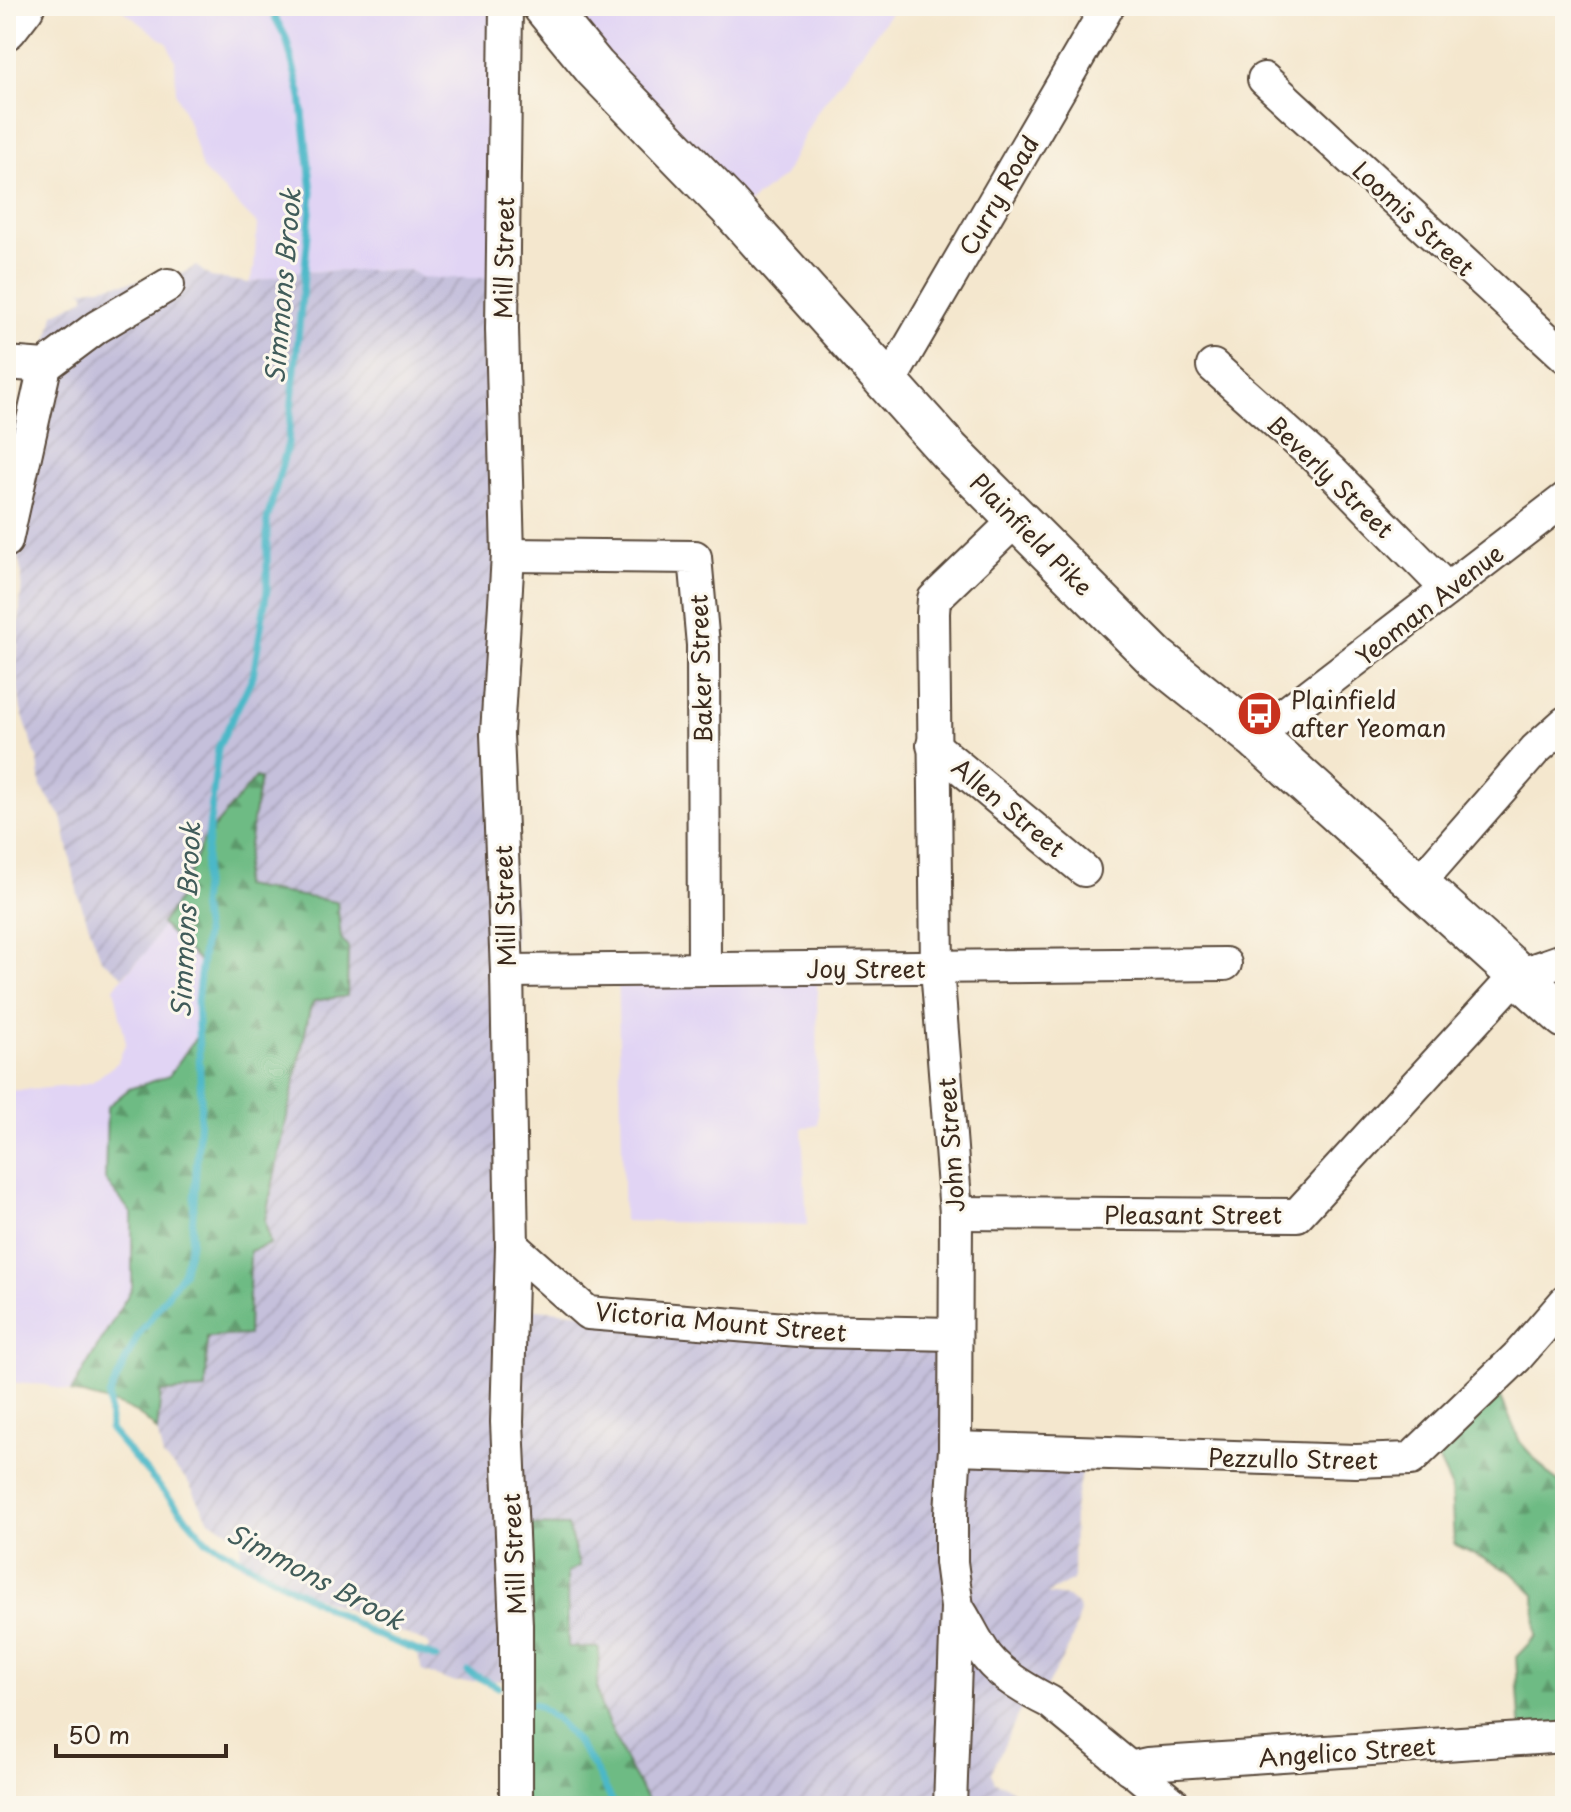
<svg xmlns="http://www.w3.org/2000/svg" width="1571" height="1812" viewBox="0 0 1571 1812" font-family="'Playpen Sans',sans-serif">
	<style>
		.built { fill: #e1d4f4 }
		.industrial { fill: url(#industrial-furrows) }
		.forest { fill: url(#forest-firs); stroke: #547251; stroke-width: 2 }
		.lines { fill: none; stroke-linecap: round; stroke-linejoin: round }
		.stream { stroke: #4cb8c8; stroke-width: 7 }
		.minor-casing { stroke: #574638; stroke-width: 36 }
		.major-casing { stroke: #574638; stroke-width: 46 }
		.minor { stroke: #fff; stroke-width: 32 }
		.major { stroke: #fff; stroke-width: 42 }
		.labels { text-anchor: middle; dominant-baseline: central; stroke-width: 6; stroke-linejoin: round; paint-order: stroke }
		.street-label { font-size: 24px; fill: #3b2a1e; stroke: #fbf7ec }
		.poi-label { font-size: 24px; fill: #3b2a1e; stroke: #fbf7ec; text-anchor: start }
		.water-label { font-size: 26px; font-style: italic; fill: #415c5a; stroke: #fbf7ec }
	</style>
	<defs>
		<pattern id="industrial-furrows" width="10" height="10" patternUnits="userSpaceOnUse" patternTransform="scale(2)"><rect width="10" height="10" fill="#c5c0db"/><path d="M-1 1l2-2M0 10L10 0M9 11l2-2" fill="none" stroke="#aaa5bc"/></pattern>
		<pattern id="forest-firs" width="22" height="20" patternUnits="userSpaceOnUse" patternTransform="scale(2)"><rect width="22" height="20" fill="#6ebb84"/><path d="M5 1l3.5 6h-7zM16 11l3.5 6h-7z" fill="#5c986b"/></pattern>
	</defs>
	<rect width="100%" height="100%" fill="#fbf7ec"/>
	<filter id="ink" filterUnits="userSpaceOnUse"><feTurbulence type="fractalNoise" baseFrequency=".0125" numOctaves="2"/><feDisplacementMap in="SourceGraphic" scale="16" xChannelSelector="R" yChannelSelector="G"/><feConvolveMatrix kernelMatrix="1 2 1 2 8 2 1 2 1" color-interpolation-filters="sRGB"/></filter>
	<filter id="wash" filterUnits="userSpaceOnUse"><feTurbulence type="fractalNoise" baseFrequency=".006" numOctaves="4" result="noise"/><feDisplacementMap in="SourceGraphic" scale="32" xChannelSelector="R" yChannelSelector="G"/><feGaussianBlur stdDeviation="1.8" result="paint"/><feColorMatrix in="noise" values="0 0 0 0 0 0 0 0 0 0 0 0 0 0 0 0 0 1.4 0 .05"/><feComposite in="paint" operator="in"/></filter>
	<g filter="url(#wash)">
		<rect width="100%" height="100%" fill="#f4e7ce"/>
		<g class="built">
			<polygon points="117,6 503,6 500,278 421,278 409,270 294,272 249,283 254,269 257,224 202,169 189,124 176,94 175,60 167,43"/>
			<polygon points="546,6 896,6 815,115 784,176 737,212"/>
			<polygon points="161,924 199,961 198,1034 169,1077 129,1089 105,1180 132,1214 132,1288 71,1392 45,1385 6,1382 6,1091 75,1086 92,1082 117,1063 126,1043 114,987 146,952"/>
			<polygon points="617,969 817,971 818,1125 802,1128 807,1225 624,1221"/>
		</g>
		<polygon class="industrial" points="196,266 211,277 249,283 294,272 409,270 422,278 500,278 522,1308 811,1331 945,1332 954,1434 1085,1453 1074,1509 1073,1580 1047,1594 1067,1597 1076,1603 1080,1611 1070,1645 1042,1694 1029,1692 991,1773 995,1782 1005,1785 1023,1798 1031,1800 1035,1806 651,1806 629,1768 601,1707 597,1690 599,1648 568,1648 568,1526 512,1680 452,1682 422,1671 418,1655 430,1648 427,1643 240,1565 241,1537 209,1520 187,1480 163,1457 157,1431 160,1392 207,1337 248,1334 250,1251 270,1244 265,1220 310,1009 341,939 337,902 242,886 260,779 256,777 202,841 180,897 146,952 123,976 101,959 78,895 62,817 41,787 38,761 21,710 16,673 22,576 10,517 54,314 85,298 85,293 81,290 181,274"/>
		<g class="forest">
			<path d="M256 777 260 779 242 886 337 902 341 938 348 947 347 996 314 1001 310 1009 265 1220 270 1244 250 1251 248 1335 207 1337 206 1390 161 1392 157 1431C136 1405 103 1401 71 1392L132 1288V1214L105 1180 107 1107 129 1089 169 1076 198 1034 199 961 161 924 180 897 202 842Z"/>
			<polygon points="1494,1381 1520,1442 1549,1475 1565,1487 1565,1650 1560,1655 1565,1736 1521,1736 1516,1657 1536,1636 1535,1595 1511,1572 1454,1544 1451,1487 1431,1443"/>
			<polygon points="521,1525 568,1526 579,1566 567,1573 568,1647 599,1648 597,1690 601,1707 629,1768 651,1806 515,1806"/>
		</g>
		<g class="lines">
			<g class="stream">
				<polyline points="269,6 286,38 301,96 312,192 288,443 267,520 267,590 253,676 218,748 201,904 205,934 197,1001 201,1101 191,1243 183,1273 137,1337 109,1396 110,1430 206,1540 374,1634 436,1658"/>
				<polyline points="468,1672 498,1687"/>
				<path d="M534 1704C568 1721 599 1771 614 1806"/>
			</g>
		</g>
	</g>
	<g filter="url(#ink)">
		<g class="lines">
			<defs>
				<g id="minor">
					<polyline points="506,6 502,329 508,555 497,734 507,971 512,1246 507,1422 516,1625 516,1806"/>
					<polyline points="1264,79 1565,356"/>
					<polyline points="6,363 45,366"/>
					<polyline points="1213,366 1332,472 1447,589"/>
					<polyline points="888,384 1108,6"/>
					<polyline points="6,541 45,366 97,327 168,285"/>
					<polyline points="508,555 695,557 703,645 704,969"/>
					<polyline points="1255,737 1565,499"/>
					<polyline points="933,745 1084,870"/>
					<polyline points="1417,885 1535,750 1565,723"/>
					<polyline points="507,971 1225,964"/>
					<polyline points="956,1213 1297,1215 1516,976 1565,959"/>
					<polyline points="512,1246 588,1313 810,1331 954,1334"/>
					<polyline points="955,1448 1356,1461 1411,1459 1517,1357 1565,1302"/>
					<path d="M957 1607C968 1623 975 1641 987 1657 1003 1677 1028 1691 1050 1702L1176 1806"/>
					<polyline points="1129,1768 1147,1764 1565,1736"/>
					<polyline points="950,1806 957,1607 951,1562 951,1513 955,1448 956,1213 937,968 933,613 934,599 1017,519"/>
				</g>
				<g id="major">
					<polyline points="544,6 595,68 728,205 949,451 1156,658 1255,737 1565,1017"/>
					<polyline points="6,28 23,6"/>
				</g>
			</defs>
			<use href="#minor" class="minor-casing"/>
			<use href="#major" class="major-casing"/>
			<use href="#minor" class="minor"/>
			<use href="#major" class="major"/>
		</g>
	</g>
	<defs>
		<symbol id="bus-disc" viewBox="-11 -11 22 22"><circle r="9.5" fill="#c8321e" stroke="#fbf7ec"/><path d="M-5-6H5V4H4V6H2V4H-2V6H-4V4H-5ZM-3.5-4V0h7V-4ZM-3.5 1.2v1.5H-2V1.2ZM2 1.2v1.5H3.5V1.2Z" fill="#fff"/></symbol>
	</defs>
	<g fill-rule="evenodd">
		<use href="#bus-disc" x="1234" y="688" width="51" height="51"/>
	</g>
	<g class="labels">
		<g class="street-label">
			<text transform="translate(998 195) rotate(-60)">Curry Road</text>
			<text transform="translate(1414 218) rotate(43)">Loomis Street</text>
			<text transform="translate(503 258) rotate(-89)">Mill Street</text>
			<text transform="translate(1331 476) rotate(44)">Beverly Street</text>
			<text transform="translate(1032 534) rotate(45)">Plainfield Pike</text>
			<text transform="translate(1429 604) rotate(-38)">Yeoman Avenue</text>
			<text transform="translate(700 669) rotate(-92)">Baker Street</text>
			<text transform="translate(1009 807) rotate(40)">Allen Street</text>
			<text transform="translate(504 906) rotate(-92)">Mill Street</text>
			<text x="866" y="968">Joy Street</text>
			<text transform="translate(950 1145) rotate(-94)">John Street</text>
			<text x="1193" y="1214">Pleasant Street</text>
			<text transform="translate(721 1321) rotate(5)">Victoria Mount Street</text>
			<text transform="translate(1293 1458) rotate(1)">Pezzullo Street</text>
			<text transform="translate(513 1554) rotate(-93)">Mill Street</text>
			<text transform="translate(1347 1751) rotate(-4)">Angelico Street</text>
		</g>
		<g class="poi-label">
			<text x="1291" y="699">Plainfield<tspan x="1291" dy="28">after Yeoman</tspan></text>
		</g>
		<g class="water-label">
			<text transform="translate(282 286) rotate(-85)">Simmons Brook</text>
			<text transform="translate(185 920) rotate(-87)">Simmons Brook</text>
			<text transform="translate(316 1576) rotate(28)">Simmons Brook</text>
		</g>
	</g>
	<rect width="1571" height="1812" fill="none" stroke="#fbf7ec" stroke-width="32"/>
	<path d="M56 1744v12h170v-12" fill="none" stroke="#3b2a1e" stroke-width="4"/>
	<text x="68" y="1744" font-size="24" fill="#3b2a1e" stroke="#fbf7ec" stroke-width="6" paint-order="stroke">50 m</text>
</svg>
